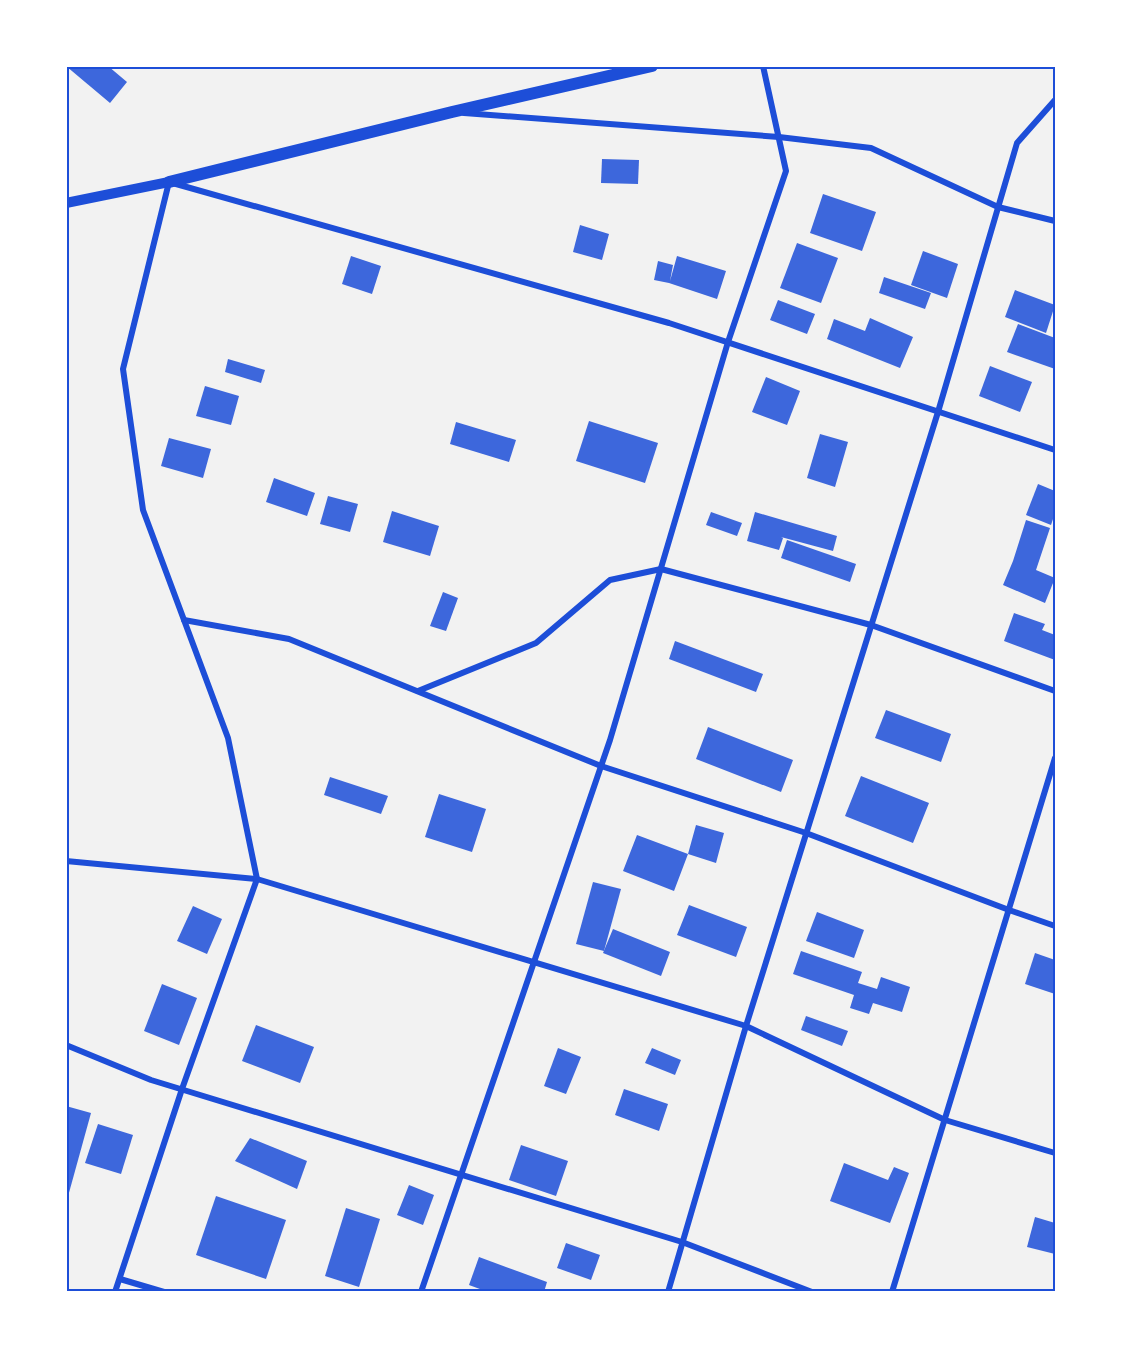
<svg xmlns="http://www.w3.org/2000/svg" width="1121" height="1358" viewBox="0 0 1121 1358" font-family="'DM Sans',sans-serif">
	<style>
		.building { fill: #3d67dc }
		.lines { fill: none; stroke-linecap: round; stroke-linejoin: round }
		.minor { stroke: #1d4ed8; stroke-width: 6 }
		.tertiary { stroke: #1d4ed8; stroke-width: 10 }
		.secondary { stroke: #1d4ed8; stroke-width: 12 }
		.neatline { fill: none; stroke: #1d4ed8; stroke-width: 2 }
	</style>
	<rect width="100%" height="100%" fill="#f2f2f2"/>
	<g class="building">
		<polygon points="66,66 108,66 127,82 110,103"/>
		<polygon points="602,159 639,160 638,184 601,183"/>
		<polygon points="823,194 876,212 862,251 810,233"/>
		<polygon points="580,225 609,234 602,260 573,252"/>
		<polygon points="797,243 838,258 821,303 780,288"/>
		<polygon points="923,251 958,264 947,298 911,285"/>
		<polygon points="351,256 381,266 372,294 342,284"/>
		<polygon points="677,256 726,271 717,299 669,283 654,280 658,261 673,265 670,281"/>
		<polygon points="884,277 931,293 925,309 879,293"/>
		<polygon points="1015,290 1055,305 1046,333 1005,317"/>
		<polygon points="778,300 815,314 807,334 770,320"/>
		<polygon points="870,318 913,337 900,368 827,339 834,319 865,331"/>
		<polygon points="1018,324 1055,338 1055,369 1007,352"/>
		<polygon points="228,359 265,370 261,383 225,372"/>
		<polygon points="990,366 1032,382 1020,412 979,396"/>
		<polygon points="766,377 800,391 787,425 752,412"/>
		<polygon points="205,386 239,396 231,425 196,416"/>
		<polygon points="589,421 658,443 645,483 576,461"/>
		<polygon points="456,422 516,440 509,462 450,444"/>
		<polygon points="820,434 848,442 835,487 807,478"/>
		<polygon points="169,438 211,449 203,478 161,466"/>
		<polygon points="274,478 315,493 307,516 266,502"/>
		<polygon points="1038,484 1055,491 1055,513 1051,525 1026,515"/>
		<polygon points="328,496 358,504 350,532 320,524"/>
		<polygon points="392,511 439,526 430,556 383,542"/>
		<polygon points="711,512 742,523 737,536 706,525"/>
		<polygon points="755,512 837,536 833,551 781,537 783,538 779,550 747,541"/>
		<polygon points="1026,520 1050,528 1036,570 1055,578 1045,603 1003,585 1013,561"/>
		<polygon points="787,540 856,564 850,582 781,558"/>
		<polygon points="443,592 458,598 446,631 430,626"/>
		<polygon points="1014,613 1045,624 1042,630 1055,635 1055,660 1004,641"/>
		<polygon points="675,641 763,674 756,692 669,659"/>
		<polygon points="886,710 951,734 941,762 875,738"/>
		<polygon points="708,727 793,760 781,792 696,759"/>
		<polygon points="861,776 929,803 913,843 845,816"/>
		<polygon points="330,777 388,796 381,814 324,795"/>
		<polygon points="439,794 486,809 472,852 425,837"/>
		<polygon points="696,825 724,833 716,863 688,854 674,891 623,871 637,835 688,854"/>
		<polygon points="593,882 621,889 604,951 576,944"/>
		<polygon points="689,905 747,927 736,957 677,935"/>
		<polygon points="193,906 222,919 207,954 177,941"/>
		<polygon points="817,912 864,930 854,958 806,941"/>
		<polygon points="613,929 670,952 661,976 603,953"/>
		<polygon points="801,951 862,972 858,983 877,989 881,977 910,987 902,1012 873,1003 869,1014 850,1008 854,995 793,974"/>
		<polygon points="1035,953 1055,960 1055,994 1025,984"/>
		<polygon points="162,984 197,998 179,1045 144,1031"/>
		<polygon points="806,1016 848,1031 842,1046 801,1030"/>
		<polygon points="256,1025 314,1047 300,1083 242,1061"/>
		<polygon points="558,1048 581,1057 566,1094 544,1086"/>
		<polygon points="652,1048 681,1060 675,1075 645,1063"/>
		<polygon points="624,1089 668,1104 659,1131 615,1115"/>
		<polygon points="66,1106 91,1113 67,1200 66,1200"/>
		<polygon points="98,1124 133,1135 121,1174 85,1163"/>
		<polygon points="250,1138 307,1161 297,1189 235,1161"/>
		<polygon points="521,1145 568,1161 556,1196 509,1180"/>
		<polygon points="844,1163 888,1180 894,1167 909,1173 890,1223 830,1201"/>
		<polygon points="409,1185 434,1195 423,1225 397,1215"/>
		<polygon points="216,1196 286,1220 266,1279 196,1255"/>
		<polygon points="346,1208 380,1219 359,1287 325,1276"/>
		<polygon points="1035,1217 1055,1223 1055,1254 1027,1247"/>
		<polygon points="566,1243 600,1255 591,1280 557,1268"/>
		<polygon points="479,1257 547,1282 544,1292 488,1292 469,1285"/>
	</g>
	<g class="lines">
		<g class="minor">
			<polyline points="464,113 779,137 871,148 998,207 1055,221"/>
			<polyline points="184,620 289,639 601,766 806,833 1009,910 1055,926"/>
			<polyline points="418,691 536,643 610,580 661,569 871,625 1055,691"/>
			<polyline points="66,861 257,879 746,1026 945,1120 1055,1153"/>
			<polyline points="66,1045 151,1080 682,1242 812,1292"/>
			<polyline points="120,1279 164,1292"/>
			<polyline points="115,1292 182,1089 257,879 228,738 143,510 123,369 169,182 669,323 1055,450"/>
			<polyline points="421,1292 610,740 728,342 786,171 763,66"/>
			<polyline points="668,1292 746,1026 938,412 1017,143 1055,100"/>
			<polyline points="892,1292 1055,758"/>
		</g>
		<polyline class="tertiary" points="66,203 169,182"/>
		<polyline class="secondary" points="169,182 452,112 652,66"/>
	</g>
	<rect width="1121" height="1358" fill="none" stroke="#ffffff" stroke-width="135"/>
	<rect x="68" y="68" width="986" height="1222" class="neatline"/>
</svg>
